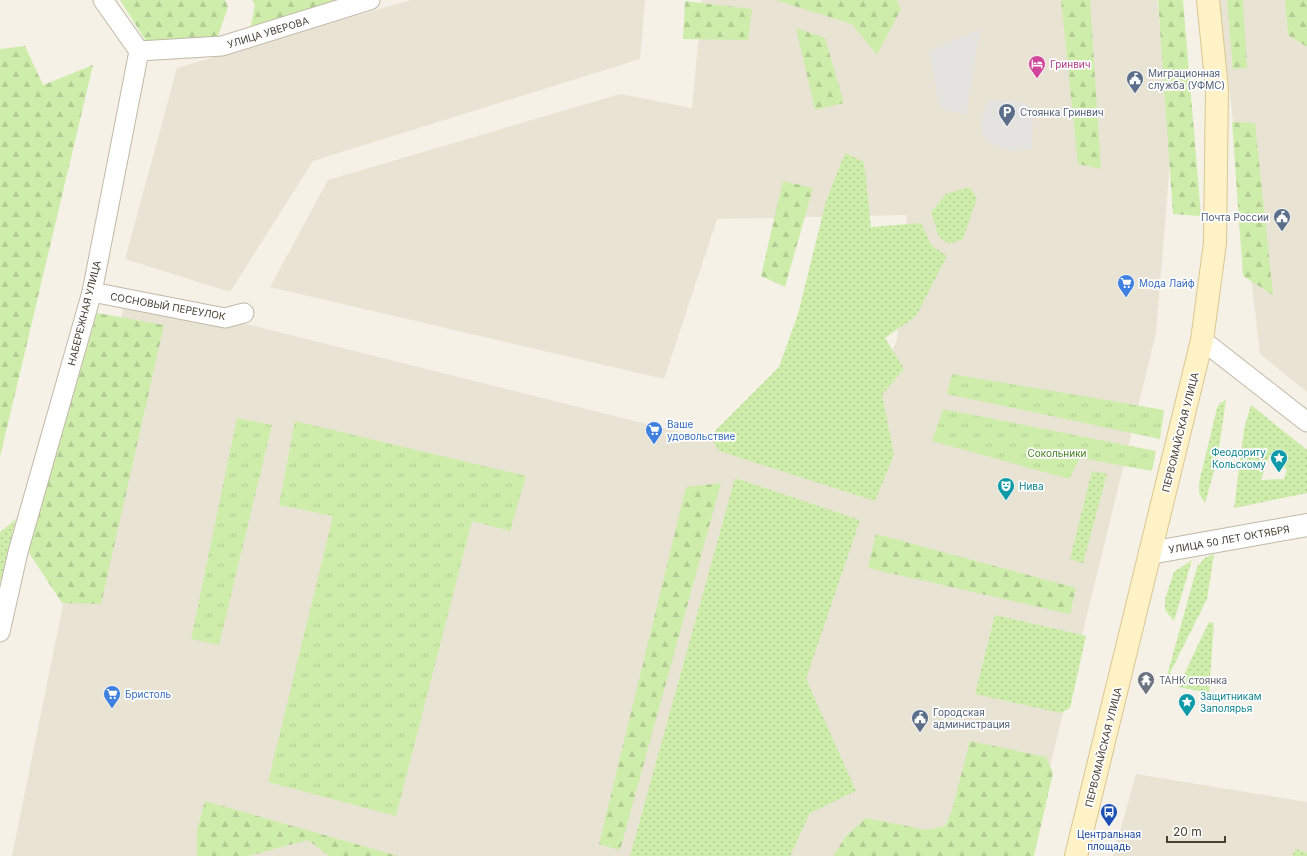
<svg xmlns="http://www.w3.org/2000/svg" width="1307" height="856" viewBox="0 0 1307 856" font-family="Inter,sans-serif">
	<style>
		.residential { fill: #e9e3d4 }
		.grass { fill: url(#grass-dots); fill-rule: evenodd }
		.forest { fill: url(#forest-firs) }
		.park { fill: url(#park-tufts) }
		.parking { fill: #e5e3df }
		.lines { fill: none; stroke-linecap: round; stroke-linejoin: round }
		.minor-casing { stroke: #c1b9a8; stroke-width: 21 }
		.tertiary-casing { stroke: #c1b9a8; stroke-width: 24 }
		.secondary-casing { stroke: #d9c791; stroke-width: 24 }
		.minor { stroke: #fff; stroke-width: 19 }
		.tertiary { stroke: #fff; stroke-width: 22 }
		.secondary { stroke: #fff2c6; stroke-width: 22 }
		.labels { text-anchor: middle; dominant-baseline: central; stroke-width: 3.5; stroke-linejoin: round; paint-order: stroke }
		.street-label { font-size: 10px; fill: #484135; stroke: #fff }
		.hotel-label { font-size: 10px; fill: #b23c85; stroke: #fff; text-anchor: start }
		.service-label { font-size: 10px; fill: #4e5e75; stroke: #fff; text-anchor: start }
		.shop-label { font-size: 10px; fill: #366cbe; stroke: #fff; text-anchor: start }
		.culture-label { font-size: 10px; fill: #0d838f; stroke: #fff; text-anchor: start }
		.park-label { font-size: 10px; fill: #448122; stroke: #fff }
		.worship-label { font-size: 10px; fill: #5b616d; stroke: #fff; text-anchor: start }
		.transit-label { font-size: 10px; fill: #164399; stroke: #fff }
	</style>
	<defs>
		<pattern id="grass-dots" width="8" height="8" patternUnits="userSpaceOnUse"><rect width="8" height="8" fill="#ceedab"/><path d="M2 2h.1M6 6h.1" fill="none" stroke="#b2cc94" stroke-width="1.8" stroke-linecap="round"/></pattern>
		<pattern id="forest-firs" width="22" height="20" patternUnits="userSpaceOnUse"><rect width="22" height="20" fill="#ceedab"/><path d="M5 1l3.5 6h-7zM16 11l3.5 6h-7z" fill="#b2cc94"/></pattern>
		<pattern id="park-tufts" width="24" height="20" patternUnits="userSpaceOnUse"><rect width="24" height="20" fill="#ceedab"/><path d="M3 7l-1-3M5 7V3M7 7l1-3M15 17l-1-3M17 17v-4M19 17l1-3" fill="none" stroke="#b2cc94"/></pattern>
	</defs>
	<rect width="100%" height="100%" fill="#f5f1e6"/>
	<g class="residential">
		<polygon points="411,0 645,0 640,59 313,161 230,292 125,259 177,68"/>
		<polygon points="702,0 1157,0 1172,137 1156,333 1028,856 12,856 126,294 718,442 850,436 897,340 907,215 717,219 664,379 270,287 328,180 620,94 692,108"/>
		<polygon points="1219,0 1307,0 1307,392 1260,354"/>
		<polygon points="1136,774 1307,802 1307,856 1113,856"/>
	</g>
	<g class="grass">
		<polygon points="845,153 864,162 871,227 921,223 931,245 947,256 916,316 885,338 904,369 882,395 894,455 875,501 719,451 710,436 779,367 798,314 826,201"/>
		<polygon points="969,187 977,198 963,239 949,244 939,237 931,212 946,194"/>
		<polygon points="1226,400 1217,461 1205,503 1199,493 1199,483 1217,408 1220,403"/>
		<path d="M1251 405 1307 450V493L1234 508 1244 429ZM1270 454 1287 470 1284 479 1261 480Z"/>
		<polygon points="1092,471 1107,474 1083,563 1070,559"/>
		<polygon points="735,478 860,520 806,679 856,791 810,813 790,856 630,856"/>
		<polygon points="16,519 0,584 0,532"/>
		<polygon points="1214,554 1207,599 1165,683 1197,567 1205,558"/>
		<polygon points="1192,560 1174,621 1165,610 1165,599 1174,572"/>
		<polygon points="995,615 1086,636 1070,708 1061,713 975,694"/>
		<polygon points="1209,622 1214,623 1209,693 1178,687"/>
		<polygon points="1296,849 1307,853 1307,856 1292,856"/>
	</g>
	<g class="forest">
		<polygon points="120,0 225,0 228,7 218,36 207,41 146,41"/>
		<polygon points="252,0 343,0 250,29 255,5"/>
		<polygon points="775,0 897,0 901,9 877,55 852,24"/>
		<polygon points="1061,0 1090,0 1101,169 1078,164"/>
		<polygon points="1158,0 1183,0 1201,216 1173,214"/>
		<polygon points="1227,0 1243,0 1247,68 1233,69"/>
		<polygon points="1285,0 1307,0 1307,47 1288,35"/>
		<polygon points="685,1 752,9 748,40 683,39"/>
		<polygon points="796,28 825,38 844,103 815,110"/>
		<polygon points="25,46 43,85 93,65 0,457 0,49"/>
		<polygon points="1232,122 1255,123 1273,295 1243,276"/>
		<polygon points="783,181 813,188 785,287 761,276"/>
		<polygon points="97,313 164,325 101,604 62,603 28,551"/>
		<polygon points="721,483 620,850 599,844 686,487"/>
		<polygon points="876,534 1076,588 1070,614 868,568"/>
		<polygon points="970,741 1046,757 1053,773 1034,856 833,856 846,836 866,818 927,830 945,826 952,810"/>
		<polygon points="205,801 398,856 329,856 308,840 248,856 197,856 197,830"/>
	</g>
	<g class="park">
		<polygon points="952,374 1164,410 1160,439 947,394"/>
		<polygon points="943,409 1156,451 1152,471 1080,458 1069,479 932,441"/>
		<polygon points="237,418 272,425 219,645 191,639"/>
		<polygon points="295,421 526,476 510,531 472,521 396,816 268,782 333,516 279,505"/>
	</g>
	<g class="parking">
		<polygon points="980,29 966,115 940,108 929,51"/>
		<polygon points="989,100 1026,102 1033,118 1032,149 1012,151 993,145 982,136 981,118"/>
	</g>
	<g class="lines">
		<defs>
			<g id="minor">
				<polyline points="139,51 222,46 370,0"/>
				<polyline points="92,292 225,318 244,313"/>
				<polyline points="1202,340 1307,422"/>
				<polyline points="0,632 18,552 92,292 139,51 103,0"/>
			</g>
			<polyline id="tertiary" points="1150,553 1307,525"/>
			<polyline id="secondary" points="1076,856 1202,340 1215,243 1217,89 1208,0"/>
		</defs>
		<use href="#minor" class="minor-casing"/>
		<use href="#tertiary" class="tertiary-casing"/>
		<use href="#secondary" class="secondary-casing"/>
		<use href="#minor" class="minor"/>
		<use href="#tertiary" class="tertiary"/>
		<use href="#secondary" class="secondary"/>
	</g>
	<defs>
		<symbol id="hotel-pin" viewBox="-11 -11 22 30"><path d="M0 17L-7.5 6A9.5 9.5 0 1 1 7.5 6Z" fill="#d1479c" stroke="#fff"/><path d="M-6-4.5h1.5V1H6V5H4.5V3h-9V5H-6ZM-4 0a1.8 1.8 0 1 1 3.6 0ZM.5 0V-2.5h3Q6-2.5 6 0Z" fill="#fff"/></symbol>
		<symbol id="civic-pin" viewBox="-11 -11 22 30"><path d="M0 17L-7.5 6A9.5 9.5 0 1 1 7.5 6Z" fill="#5c6f8a" stroke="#fff"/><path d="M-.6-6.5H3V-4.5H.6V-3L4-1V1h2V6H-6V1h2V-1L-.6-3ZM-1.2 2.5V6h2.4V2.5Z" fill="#fff"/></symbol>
		<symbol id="parking-pin" viewBox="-11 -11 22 30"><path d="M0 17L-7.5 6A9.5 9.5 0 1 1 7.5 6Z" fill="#5c6f8a" stroke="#fff"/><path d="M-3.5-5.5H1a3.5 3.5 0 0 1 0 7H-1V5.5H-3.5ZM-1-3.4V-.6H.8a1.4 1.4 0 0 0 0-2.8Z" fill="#fff"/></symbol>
		<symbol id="supermarket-pin" viewBox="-11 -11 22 30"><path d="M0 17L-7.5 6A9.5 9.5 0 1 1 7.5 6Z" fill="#3f7fe0" stroke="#fff"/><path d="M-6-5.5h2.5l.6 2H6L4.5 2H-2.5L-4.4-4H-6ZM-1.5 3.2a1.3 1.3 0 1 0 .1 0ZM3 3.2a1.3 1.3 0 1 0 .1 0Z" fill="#fff"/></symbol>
		<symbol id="sight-pin" viewBox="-11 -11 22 30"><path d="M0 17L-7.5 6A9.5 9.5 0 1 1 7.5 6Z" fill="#0f9aa8" stroke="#fff"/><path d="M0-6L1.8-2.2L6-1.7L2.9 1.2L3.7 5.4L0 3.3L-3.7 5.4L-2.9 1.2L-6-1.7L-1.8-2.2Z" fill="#fff"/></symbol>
		<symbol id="theatre-pin" viewBox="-11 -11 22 30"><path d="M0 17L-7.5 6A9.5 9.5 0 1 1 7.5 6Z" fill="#0f9aa8" stroke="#fff"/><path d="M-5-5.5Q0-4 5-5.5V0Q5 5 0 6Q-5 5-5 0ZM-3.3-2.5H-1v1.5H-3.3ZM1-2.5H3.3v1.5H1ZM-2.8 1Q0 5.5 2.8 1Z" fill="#fff"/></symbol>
		<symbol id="temple-pin" viewBox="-11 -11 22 30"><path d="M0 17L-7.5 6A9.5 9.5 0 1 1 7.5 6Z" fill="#6b7280" stroke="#fff"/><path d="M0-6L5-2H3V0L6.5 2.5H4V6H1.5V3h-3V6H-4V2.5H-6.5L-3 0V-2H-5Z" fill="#fff"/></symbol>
		<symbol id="bus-pin" viewBox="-11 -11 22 30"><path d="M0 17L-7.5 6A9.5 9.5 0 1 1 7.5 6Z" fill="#1a4fb4" stroke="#fff"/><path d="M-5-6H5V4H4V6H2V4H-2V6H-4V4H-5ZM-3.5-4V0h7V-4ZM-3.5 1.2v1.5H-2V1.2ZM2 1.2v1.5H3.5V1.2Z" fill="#fff"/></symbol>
	</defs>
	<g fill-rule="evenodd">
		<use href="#hotel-pin" x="1027" y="54" width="20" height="27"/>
		<use href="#civic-pin" x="1125" y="69" width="20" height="27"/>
		<use href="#parking-pin" x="997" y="102" width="20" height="27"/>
		<use href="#civic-pin" x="1272" y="207" width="20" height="27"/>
		<use href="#supermarket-pin" x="1116" y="273" width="20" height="27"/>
		<use href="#supermarket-pin" x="644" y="420" width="20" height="27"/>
		<use href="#sight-pin" x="1269" y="448" width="20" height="27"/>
		<use href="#theatre-pin" x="996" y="476" width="20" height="27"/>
		<use href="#temple-pin" x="1136" y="670" width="20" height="27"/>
		<use href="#supermarket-pin" x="102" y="684" width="20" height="27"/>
		<use href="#sight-pin" x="1177" y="692" width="20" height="27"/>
		<use href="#civic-pin" x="910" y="708" width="20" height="27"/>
		<use href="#bus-pin" x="1099" y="802" width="20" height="27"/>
	</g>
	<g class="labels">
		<g class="street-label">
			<text transform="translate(268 32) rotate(-17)">УЛИЦА УВЕРОВА</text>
			<text transform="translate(168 306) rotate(10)">СОСНОВЫЙ ПЕРЕУЛОК</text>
			<text transform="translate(84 313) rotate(-76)">НАБЕРЕЖНАЯ УЛИЦА</text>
			<text transform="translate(1180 432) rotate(-76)">ПЕРВОМАЙСКАЯ УЛИЦА</text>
			<text transform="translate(1229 539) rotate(-10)">УЛИЦА 50 ЛЕТ ОКТЯБРЯ</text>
			<text transform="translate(1103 747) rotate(-76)">ПЕРВОМАЙСКАЯ УЛИЦА</text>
		</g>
		<g class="hotel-label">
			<text x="1050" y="64">Гринвич</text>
		</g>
		<g class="service-label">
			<text x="1148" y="73">Миграционная<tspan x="1148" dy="12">служба (УФМС)</tspan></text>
			<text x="1020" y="112">Стоянка Гринвич</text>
			<text x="1269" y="217" text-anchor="end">Почта России</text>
			<text x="933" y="712">Городская<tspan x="933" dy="12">администрация</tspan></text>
		</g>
		<g class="shop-label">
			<text x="1139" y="283">Мода Лайф</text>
			<text x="667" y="424">Ваше<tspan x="667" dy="12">удовольствие</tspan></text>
			<text x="125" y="694">Бристоль</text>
		</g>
		<g class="culture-label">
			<text x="1266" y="452" text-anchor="end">Феодориту<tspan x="1266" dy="12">Кольскому</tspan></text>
			<text x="1019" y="486">Нива</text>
			<text x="1200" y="696">Защитникам<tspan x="1200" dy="12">Заполярья</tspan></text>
		</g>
		<g class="park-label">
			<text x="1057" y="453">Сокольники</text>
		</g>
		<g class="worship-label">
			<text x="1159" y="680">ТАНК стоянка</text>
		</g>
		<g class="transit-label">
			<text x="1109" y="834">Центральная<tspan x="1109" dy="12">площадь</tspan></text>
		</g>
	</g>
	<path d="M1167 836v6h58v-6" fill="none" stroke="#484135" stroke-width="2"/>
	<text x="1173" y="836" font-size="12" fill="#484135" stroke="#ffffff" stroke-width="3" paint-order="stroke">20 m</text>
</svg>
